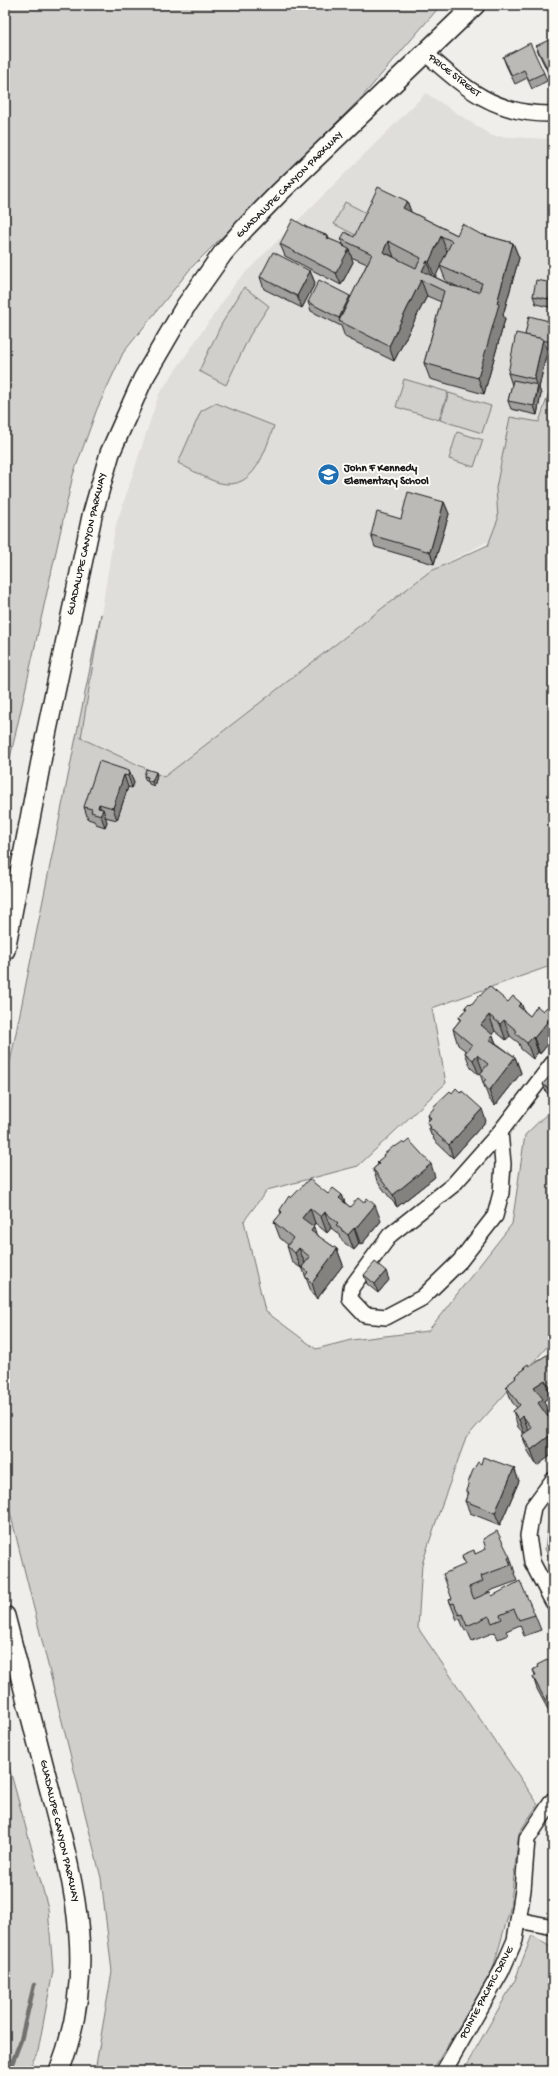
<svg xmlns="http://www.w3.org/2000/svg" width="558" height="2076" viewBox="0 0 558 2076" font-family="'Gochi Hand',sans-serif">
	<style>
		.built { fill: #e0deda }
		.green { fill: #d0cfcc; stroke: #767674 }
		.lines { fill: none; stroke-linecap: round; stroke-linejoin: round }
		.stream { stroke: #706f6d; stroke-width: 4.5 }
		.minor-casing { stroke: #1c1c1c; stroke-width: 18 }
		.major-casing { stroke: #1c1c1c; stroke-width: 22 }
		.minor { stroke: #fdfcf7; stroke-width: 15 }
		.major { stroke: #fdfcf7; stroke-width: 19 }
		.wall { fill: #a1a09d; stroke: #1c1c1c; fill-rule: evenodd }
		.shaded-wall { fill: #83827f; stroke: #1c1c1c }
		.building { fill: #bbbab6; stroke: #1c1c1c; fill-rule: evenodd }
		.labels { text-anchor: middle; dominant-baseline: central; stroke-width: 4; stroke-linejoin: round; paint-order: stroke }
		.street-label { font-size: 11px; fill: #1c1c1c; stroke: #fdfcf7 }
		.poi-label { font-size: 11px; font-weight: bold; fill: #1c1c1c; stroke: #fdfcf7; text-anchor: start }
	</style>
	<rect width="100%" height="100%" fill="#f0eeea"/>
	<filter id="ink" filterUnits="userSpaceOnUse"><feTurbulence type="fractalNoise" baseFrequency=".025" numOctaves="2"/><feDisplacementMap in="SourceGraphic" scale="8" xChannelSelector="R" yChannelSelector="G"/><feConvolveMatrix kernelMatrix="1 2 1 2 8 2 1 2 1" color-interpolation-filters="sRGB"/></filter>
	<g filter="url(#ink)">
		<polygon class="built" points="426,93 492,136 547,139 553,137 553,367 510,530 429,572 164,777 81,738 115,528 159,394 237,281"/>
		<g class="green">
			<polygon points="5,5 441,5 362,97 191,268 123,353 97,409 73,475 5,781"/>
			<polygon points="345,202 376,218 365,240 334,224"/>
			<polygon points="244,287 269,306 250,335 226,385 199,371 221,325"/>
			<polygon points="404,379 448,392 439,420 396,407"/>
			<polygon points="553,380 553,965 432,1008 446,1083 358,1166 267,1190 244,1221 265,1311 316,1349 351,1340 428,1331 512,1224 525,1135 553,1108 553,1340 466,1438 441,1507 422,1564 418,1628 538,1804 519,1833 510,1909 492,1972 432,2071 95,2071 112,1972 101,1878 5,1492 5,1087 101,614 81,738 164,777 429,572 488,545 498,519 496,488 510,417 539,422"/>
			<polygon points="449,393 491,406 482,433 440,420"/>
			<path d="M216 403 274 426C265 450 255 491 220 483 208 480 190 469 178 463L201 411Z"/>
			<polygon points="457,432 483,440 474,467 449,459"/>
			<polygon points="553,1509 553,1565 545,1549 550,1511"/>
			<polygon points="5,1752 48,1908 53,1971 38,2051 28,2071 5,2071"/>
			<polygon points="532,1935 553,1949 553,2071 463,2071 515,1980"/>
		</g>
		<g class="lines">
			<polyline class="stream" points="9,2071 21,2040 34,1985"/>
			<defs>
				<g id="minor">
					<path d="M425 53C466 89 495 115 553 114"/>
					<polyline points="500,1132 503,1164 501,1193 495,1216 460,1261 422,1298 386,1317 365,1315 350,1299 351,1288 390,1235 453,1185 500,1132 553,1063"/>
					<polyline points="553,1480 533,1507 528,1536 532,1562 553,1602"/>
					<polyline points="518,1920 553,1927"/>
					<polyline points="444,2071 501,1972 515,1940 523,1890 527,1839 553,1800"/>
				</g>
				<g id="major">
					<polyline points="5,950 46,735 92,516 110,453 143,379 185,307 223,253 245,228 280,192 475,5"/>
					<path d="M5 1616C19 1672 34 1727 48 1783 74 1884 99 1969 59 2071"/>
				</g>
			</defs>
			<use href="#minor" class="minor-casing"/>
			<use href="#major" class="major-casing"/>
			<use href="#minor" class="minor"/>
			<use href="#major" class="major"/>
		</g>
		<g class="wall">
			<polygon points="553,42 553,83 539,54 536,46"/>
			<polygon points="503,57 544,73 547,81 532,89 527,78 515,84 506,65"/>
			<path d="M407 201 411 212 457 235 480 234 513 243 519 258 503 315 505 319 484 394 430 379 424 363 441 302 427 296 394 361 345 337 341 326 311 311 308 302 350 296 351 297 367 264 351 257 353 262 341 285 285 256 280 244 308 228 328 236 329 239 343 245 341 239 354 237ZM440 266 446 281 458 287 453 286 435 277Z"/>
			<polygon points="553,255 553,308 536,304 533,296 552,283 549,275"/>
			<polygon points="310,271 315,283 302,308 264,289 260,277"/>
			<polygon points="553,322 553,350 547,349 547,351 539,388 541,394 537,415 511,409 508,401 512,385 508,373 525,335"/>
			<polygon points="444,502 449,514 434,564 375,547 371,535 401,519"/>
			<polygon points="129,771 134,783 132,788 128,787 117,820 105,817 107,822 105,827 96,824 94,821 88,819 84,807"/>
			<polygon points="144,776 157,776 154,786 149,784 148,781 146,781"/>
			<polygon points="480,996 508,1002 521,1003 524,1011 530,1016 543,1011 553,1013 553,1038 540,1054 538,1052 533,1059 521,1049 519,1043 510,1036 506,1040 495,1031 492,1034 496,1043 515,1057 521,1073 495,1106 489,1099 480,1074 481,1074 479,1075 471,1068 465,1053 466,1051 458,1045 453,1029 460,1020 459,1017 466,1009 465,1007 471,1005"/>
			<polygon points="553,1072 553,1099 546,1092 543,1084"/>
			<polygon points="433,1107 486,1121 453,1158 434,1140 433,1136 431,1135 427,1122 429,1119 428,1115 434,1109"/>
			<polygon points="395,1147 435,1177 397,1207 377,1181 373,1169 378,1165 377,1162 384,1157 383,1155"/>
			<polygon points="328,1194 342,1195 345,1203 350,1207 381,1221 361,1245 359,1244 354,1250 342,1241 340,1235 331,1228 327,1233 315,1223 313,1227 316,1235 337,1249 343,1265 317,1299 311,1291 302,1267 301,1268 292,1262 287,1246 288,1245 280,1238 274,1222 281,1214 280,1210"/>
			<polygon points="364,1275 389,1280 378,1293 367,1284"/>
			<polygon points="553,1356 553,1399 550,1396 544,1401 549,1415 548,1416 537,1466 528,1451 522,1435 524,1434 518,1427 513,1411 517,1408 512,1402 506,1386 516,1379 515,1376 525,1369 524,1367 529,1366"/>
			<polygon points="481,1464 514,1468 519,1481 500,1525 470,1513 465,1501 467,1496 466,1491 468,1485 468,1483"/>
			<polygon points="553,1552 553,1567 548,1554"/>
			<polygon points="475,1554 510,1557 515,1573 514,1573 517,1581 487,1592 487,1593 492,1596 535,1615 541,1630 524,1636 520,1625 506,1631 508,1635 498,1639 495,1632 472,1641 467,1630 465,1631 460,1619 457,1620 449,1600 452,1599 465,1565 462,1557"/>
			<polygon points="553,1657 553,1717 552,1717 537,1689 533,1677 535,1675 533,1670"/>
		</g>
		<g class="shaded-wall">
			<polygon points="407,201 413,217 403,208"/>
			<polygon points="441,236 447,252 435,278 429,262"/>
			<polygon points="388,241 394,257 383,252"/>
			<polygon points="513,243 519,258 503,315 505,319 484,394 478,378 497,303"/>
			<polygon points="344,245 347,253 349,249 353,262 341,285 336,273"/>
			<polygon points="427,261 432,277 422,271"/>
			<polygon points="310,271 315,283 302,308 297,296"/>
			<polygon points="421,280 427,296 394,361 389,346"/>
			<polygon points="350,296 353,305 340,322 339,318"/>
			<polygon points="553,328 553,350 550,342"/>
			<polygon points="543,339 547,351 539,388 541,394 537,415 534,406 538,389 534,379"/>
			<polygon points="444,502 449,514 434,564 430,552"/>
			<polygon points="129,771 134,783 132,788 128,776"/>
			<polygon points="156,772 157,776 154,786 152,782"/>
			<polygon points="124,775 128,787 117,820 113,808"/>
			<polygon points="99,804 102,812 103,809 107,822 105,827 98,808"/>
			<polygon points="521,1003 527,1018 518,1006"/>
			<polygon points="489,1015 495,1031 486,1041 481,1025"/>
			<polygon points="553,1015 553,1038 540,1054 534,1038"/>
			<polygon points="504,1020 510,1036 506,1040 500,1024"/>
			<polygon points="493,1035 498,1051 489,1039"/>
			<polygon points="533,1037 538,1052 533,1059 527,1043"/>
			<polygon points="477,1055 483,1071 479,1075 473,1060"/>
			<polygon points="515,1057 521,1073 495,1106 489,1091"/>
			<polygon points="482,1109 486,1121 453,1158 449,1145"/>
			<polygon points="431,1164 435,1177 397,1207 393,1195"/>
			<polygon points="342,1195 348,1210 339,1198"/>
			<polygon points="375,1205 381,1221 361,1245 355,1229"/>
			<polygon points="310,1208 315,1223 307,1233 302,1218"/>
			<polygon points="325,1212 331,1228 327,1233 321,1217"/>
			<polygon points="314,1227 319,1243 311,1231"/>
			<polygon points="354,1228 359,1244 354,1250 348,1235"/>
			<polygon points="299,1248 305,1264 301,1268 295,1253"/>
			<polygon points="337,1249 343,1265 317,1299 312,1283"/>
			<polygon points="386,1271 389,1280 378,1293 375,1284"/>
			<polygon points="545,1380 550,1396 544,1401 549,1415 544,1418 538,1403 534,1387"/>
			<polygon points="523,1416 529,1432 525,1435 519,1420"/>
			<polygon points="553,1433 553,1454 537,1466 531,1450"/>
			<polygon points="514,1468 519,1481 500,1525 495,1513"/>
		</g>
		<g class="building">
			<polygon points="551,39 553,42 553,78 552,78 536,46"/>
			<polygon points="530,43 544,73 529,80 524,70 512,76 503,57"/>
			<path d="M378 187 407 201 403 208 457 235 462 224 480 234 513 243 497 303 499 304 478 378 424 363 444 291 421 280 389 346 339 321 372 254 341 239 345 232 354 237ZM441 236 452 241 440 266 470 279 482 283 479 292 453 286 422 271 427 261 429 262ZM388 241 421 258 416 268 383 252Z"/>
			<polygon points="293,219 308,228 328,236 327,238 344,245 343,246 349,249 336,273 280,244"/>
			<polygon points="273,252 310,271 297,296 260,277"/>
			<polygon points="553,255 553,276 549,275"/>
			<polygon points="319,280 350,296 339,318 308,302"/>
			<polygon points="536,280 553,283 553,300 533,296"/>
			<polygon points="529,316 553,322 553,328 550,342 543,340 543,339 525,335"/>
			<polygon points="516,333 543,339 534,379 508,373"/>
			<polygon points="513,380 538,385 534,406 508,401"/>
			<polygon points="408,492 444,502 430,552 371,535 377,512 401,519"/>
			<polygon points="99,761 129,771 128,776 124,775 113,808 99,804 98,808 103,809 101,815 91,812 92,809 84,807"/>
			<polygon points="146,769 156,772 152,782 147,780 148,777 144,776"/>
			<polygon points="489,986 508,1002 513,996 521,1003 518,1006 530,1016 537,1006 543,1011 547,1007 553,1013 553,1015 534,1038 533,1037 527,1043 515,1033 517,1031 504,1020 500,1024 489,1015 481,1025 493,1035 489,1039 515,1057 489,1091 483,1083 486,1079 480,1074 488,1064 477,1055 473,1060 465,1053 472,1045 453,1029 461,1019 459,1017 467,1008 465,1007 469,1003 471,1005 479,995 480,996"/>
			<polygon points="553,1072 553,1093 543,1084"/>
			<polygon points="456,1088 461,1093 462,1091 482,1109 449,1145 430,1128 431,1127 427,1122 431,1118 428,1115 434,1108 433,1107 450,1091 452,1093"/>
			<polygon points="409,1140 431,1164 393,1195 373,1169 379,1164 377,1162 384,1156 383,1155 394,1146 395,1147 402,1142 404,1144"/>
			<polygon points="309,1179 328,1194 333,1188 342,1195 339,1198 350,1207 358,1198 364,1203 367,1198 375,1205 355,1229 354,1228 348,1235 336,1225 338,1223 325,1212 321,1217 310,1208 302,1218 314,1227 311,1231 337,1249 312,1283 305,1276 308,1272 302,1267 310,1257 299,1248 295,1253 287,1246 293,1238 274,1222 282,1212 280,1210 289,1196 291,1198"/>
			<polygon points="375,1262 386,1271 375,1284 364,1275"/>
			<polygon points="550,1353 553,1356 553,1391 545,1380 534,1387 543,1399 538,1403 548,1417 551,1414 553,1417 553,1433 531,1450 522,1435 532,1428 523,1416 519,1420 513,1411 520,1405 506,1386 516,1378 515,1376 526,1368 524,1367 528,1364 529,1366"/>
			<polygon points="483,1457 514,1468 495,1513 465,1501 469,1493 466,1491 469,1484 468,1483 473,1470 478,1462 481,1464"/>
			<polygon points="497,1531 510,1557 508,1558 511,1565 481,1576 483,1581 469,1587 474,1599 490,1592 492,1596 520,1581 535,1615 519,1620 514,1609 500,1615 502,1619 492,1623 489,1616 467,1626 462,1614 459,1615 454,1603 451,1604 449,1600 452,1599 443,1574 466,1564 462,1557 464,1554 474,1550 475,1554 486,1549 483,1539"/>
			<polygon points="553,1552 553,1564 548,1554"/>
			<polygon points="553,1657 553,1707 551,1704 548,1705 533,1677 536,1675 533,1670 538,1667 537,1665"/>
		</g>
	</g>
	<defs>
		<symbol id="school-disc" viewBox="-11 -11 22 22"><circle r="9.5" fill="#1f6fb2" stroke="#fdfcf7"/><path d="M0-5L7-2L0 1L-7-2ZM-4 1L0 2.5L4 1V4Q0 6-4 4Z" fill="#fff"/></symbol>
	</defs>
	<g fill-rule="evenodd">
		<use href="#school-disc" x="316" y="462" width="25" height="25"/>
	</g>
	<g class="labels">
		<g class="street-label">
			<text transform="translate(454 76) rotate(38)">PRICE STREET</text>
			<text transform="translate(290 185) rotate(-45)">GUADALUPE CANYON PARKWAY</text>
			<text transform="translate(87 544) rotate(-77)">GUADALUPE CANYON PARKWAY</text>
			<text transform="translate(59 1831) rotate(77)">GUADALUPE CANYON PARKWAY</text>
			<text transform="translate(487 1993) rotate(-62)">POINTE PACIFIC DRIVE</text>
		</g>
		<g class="poi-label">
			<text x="344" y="469">John F Kennedy<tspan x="344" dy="13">Elementary School</tspan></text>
		</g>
	</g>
	<rect width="558" height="2076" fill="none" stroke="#fdfcf7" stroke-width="20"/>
	<rect x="10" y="10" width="538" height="2056" fill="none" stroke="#1c1c1c" stroke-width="1.5" filter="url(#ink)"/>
</svg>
